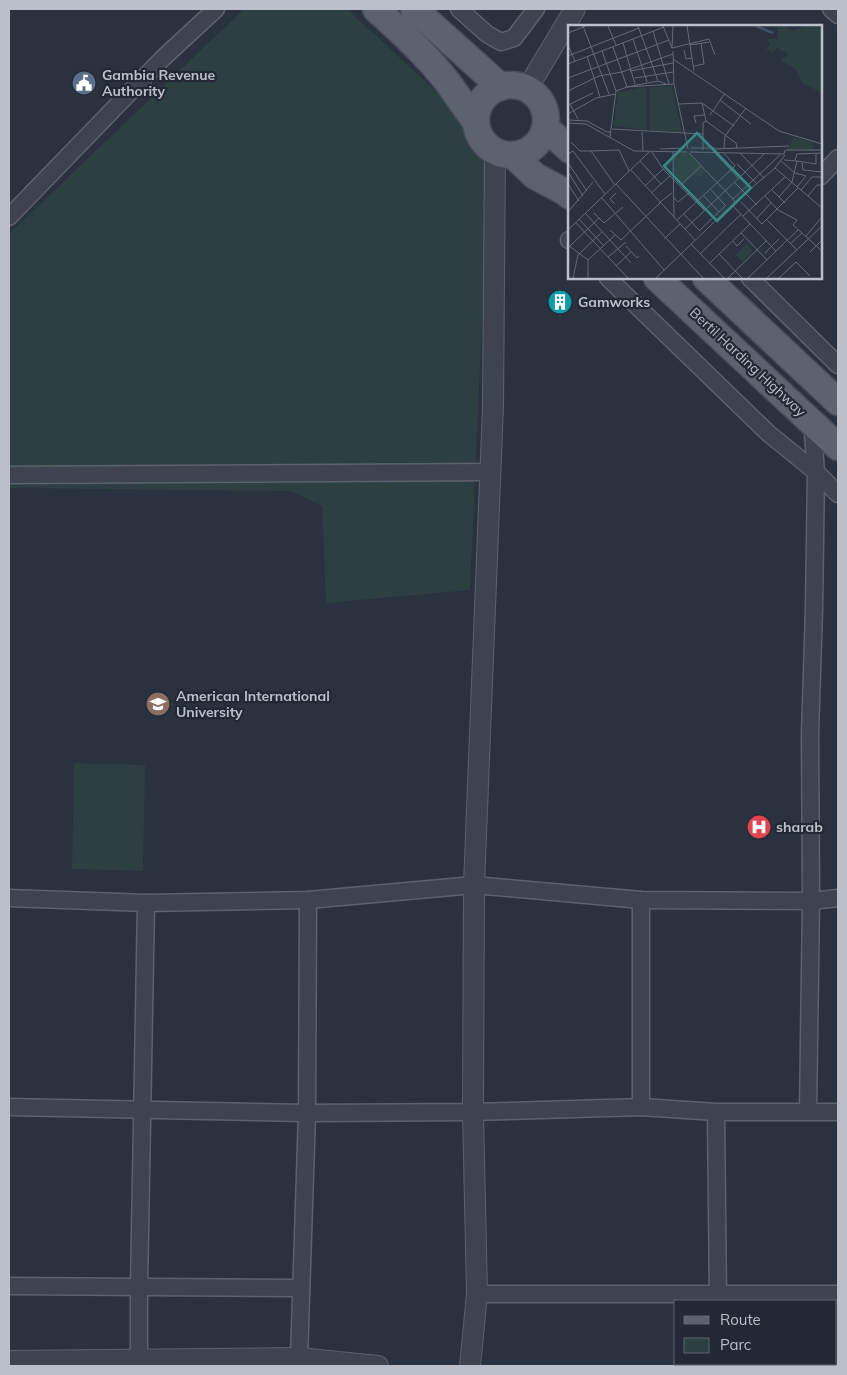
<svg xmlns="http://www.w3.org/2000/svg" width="847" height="1375" viewBox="0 0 847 1375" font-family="Mulish,sans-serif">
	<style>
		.green { fill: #2d3f41 }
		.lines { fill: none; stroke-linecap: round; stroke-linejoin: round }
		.minor-casing { stroke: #5b626c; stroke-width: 19 }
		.tertiary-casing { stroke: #5b626c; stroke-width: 22 }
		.primary-casing { stroke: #474d58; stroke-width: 29 }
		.minor { stroke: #3e444f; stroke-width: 16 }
		.tertiary { stroke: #3e444f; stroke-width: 20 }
		.primary { stroke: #5c636f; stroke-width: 26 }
		.labels { text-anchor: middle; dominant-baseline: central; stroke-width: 4.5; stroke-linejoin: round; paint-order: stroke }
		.poi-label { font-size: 14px; font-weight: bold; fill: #babfc9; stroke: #222934; text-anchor: start }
		.street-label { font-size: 14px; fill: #babfc9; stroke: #222934 }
		.inset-river { fill: none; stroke: #424f66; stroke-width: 2.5 }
		.inset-road { fill: none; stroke: #646a76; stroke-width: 1 }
		.view { fill: #3a8885; fill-opacity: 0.15; stroke: #3a8885; stroke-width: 2.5 }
		.inset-edge { fill: none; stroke: #babfc9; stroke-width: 2.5 }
	</style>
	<rect width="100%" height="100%" fill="#2a323f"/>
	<g class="green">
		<polygon points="244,9 347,9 490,141 470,590 326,603 322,506 291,491 9,488 9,234"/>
		<polygon points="74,763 145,765 143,871 72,869"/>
	</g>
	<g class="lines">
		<defs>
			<g id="minor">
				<polyline points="459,9 487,34 501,42 514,38 536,9"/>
				<polyline points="831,9 838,15"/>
				<polyline points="821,176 838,158"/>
				<polyline points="9,217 163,58 216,9"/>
				<polyline points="569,240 570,240"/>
				<polyline points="608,278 768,433 816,472 838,494"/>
				<polyline points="750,278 838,365"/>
				<polyline points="9,475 491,472"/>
				<polyline points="9,898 146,903 308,900 474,885 641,900 811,901 838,898"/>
				<polyline points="9,1107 307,1113 473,1112 641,1107 716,1112 838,1112"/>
				<polyline points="641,1107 641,900"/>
				<polyline points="716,1112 718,1301"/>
				<polyline points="808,1112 811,901 810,734 814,609 816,472 812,422"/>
				<polyline points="9,1286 301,1288"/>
				<polyline points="477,1294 838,1294"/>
				<polyline points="299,1358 307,1113 308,900"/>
				<polyline points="139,1360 139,1287 146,903"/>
				<polyline points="717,1366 717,1364"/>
			</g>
			<g id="tertiary">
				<polyline points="527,89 575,9"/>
				<polyline points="9,1361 299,1358 378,1366"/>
				<polyline points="470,1366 477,1294 473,1112 474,885 493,406 495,152"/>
			</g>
			<g id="primary">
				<path d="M376 9C402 33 428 56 449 84 458 97 467 110 476 122"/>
				<polyline points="414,9 501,87"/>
				<circle cx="511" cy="120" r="35"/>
				<polyline points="546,128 570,150"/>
				<polyline points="513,155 535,176 565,192 570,196"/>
				<polyline points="657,278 838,447"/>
				<polyline points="706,278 838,402"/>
			</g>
		</defs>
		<use href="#minor" class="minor-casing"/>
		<use href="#tertiary" class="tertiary-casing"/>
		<use href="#primary" class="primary-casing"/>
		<use href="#minor" class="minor"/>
		<use href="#tertiary" class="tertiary"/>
		<use href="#primary" class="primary"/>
	</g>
	<defs>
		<symbol id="civic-disc" viewBox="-11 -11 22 22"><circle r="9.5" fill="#5c6f8a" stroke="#222934"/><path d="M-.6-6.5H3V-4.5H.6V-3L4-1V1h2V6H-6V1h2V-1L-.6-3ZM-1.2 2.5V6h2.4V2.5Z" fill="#fff"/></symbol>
		<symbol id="building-disc" viewBox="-11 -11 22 22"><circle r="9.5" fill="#0f9aa8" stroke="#222934"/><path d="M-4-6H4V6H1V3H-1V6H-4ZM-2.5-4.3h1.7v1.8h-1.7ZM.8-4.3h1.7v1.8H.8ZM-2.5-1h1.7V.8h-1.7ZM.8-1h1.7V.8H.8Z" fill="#fff"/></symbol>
		<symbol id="university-disc" viewBox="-11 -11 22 22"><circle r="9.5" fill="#8d6e63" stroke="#222934"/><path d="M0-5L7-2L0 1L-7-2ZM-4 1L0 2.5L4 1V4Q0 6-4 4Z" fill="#fff"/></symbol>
		<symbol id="hospital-disc" viewBox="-11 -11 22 22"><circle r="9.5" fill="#e0444e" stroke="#222934"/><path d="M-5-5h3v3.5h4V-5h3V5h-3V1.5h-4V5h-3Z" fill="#fff"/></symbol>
	</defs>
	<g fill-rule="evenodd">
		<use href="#civic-disc" x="70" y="69" width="28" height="28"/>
		<use href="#building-disc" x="546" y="288" width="28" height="28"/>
		<use href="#university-disc" x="144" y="690" width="28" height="28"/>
		<use href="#hospital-disc" x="745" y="813" width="28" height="28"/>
	</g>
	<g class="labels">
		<g class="poi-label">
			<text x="102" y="75">Gambia Revenue<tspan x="102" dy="16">Authority</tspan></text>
			<text x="578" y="302">Gamworks</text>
			<text x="176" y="696">American International<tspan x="176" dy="16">University</tspan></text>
			<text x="776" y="827">sharab</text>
		</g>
		<g class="street-label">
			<text transform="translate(748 362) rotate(43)">Bertil Harding Highway</text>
		</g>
	</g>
	<g transform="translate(568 25)">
		<rect width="254" height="254" fill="#2a323f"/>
		<path d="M209 1H218L225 6 236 1H254V75L251 66 235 59 227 43 214 37 213 35 220 30 209 22 205 28 198 24 202 20 199 14H210ZM104 61 114 107 82 105V62ZM78 62 79 105 46 101 50 67ZM226 112 246 118 245 126 219 125ZM106 128H121L137 146 132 152 126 149 114 160 105 152ZM178 219 185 226 175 237 168 230Z" fill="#2d3f41"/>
		<path class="inset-river" d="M188 1 205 8"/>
		<path class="inset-road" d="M15 1 41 69M40 1 48 20M70 1 90 56M95 1 104 23M105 1 104 23 141 14 147 30M119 1 126 46M85 6 101 59M0 8 18 1M65 14 79 57M55 18 67 59M0 20 7 36M122 20 141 17M45 22 59 62 90 56 98 59M116 25 118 34 124 33M34 26 48 66 42 112M105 26 106 59 120 124M0 31 71 3M19 31 32 72M105 34 211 106 254 119M0 39 96 2M126 41 136 39 133 18M62 46 105 38M0 53 101 15M67 53 105 47M0 66 31 51 54 47 105 29M48 66 59 62 106 59M152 75 183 99M134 78 138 96 168 118 169 123M2 79 10 94M110 79 134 78 166 101M0 80 25 68M0 89 28 73 48 69M142 90 157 68M0 95 19 96 39 107H43M0 98 18 99 66 126 119 127M128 98 126 91 136 90M44 104 135 109M74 107 75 126M3 117 12 126H23L47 160M123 123H147M156 123 157 111 178 83M92 124 116 123 117 120M147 124 221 121M135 125V98L138 96M218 125H254M23 126 51 125 61 146M84 127 95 144 137 186M105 127 106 193M122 127 216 129 217 125M121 128 165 174 167 177 165 181 208 226 180 253M147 128 171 154M172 128 196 153M0 129 5 126 37 169M227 135 229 129 254 128M72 136 93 159M213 136 227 148 238 151 229 162M229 136 248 139V129M234 137 235 145 254 147M0 138 19 166M169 139 189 159M207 143 254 183M63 145 127 215M0 147 15 171M167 158 189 180M0 159 11 176M48 159 135 253M113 160 133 141M77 161 95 144M143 165 158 181M204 165 217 178M233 165 244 152H254M83 168 102 151M136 171 151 187M197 171 210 185 229 195 225 200 254 226M240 171 249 160H254M105 172 110 177 121 168M211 172 224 157 229 136 216 135M34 173 96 245M165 174 212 130M167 177 207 143 217 130M173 177 194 199 230 163M91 178 104 168M47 179 42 174 48 168M0 187 25 157M17 188 63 238M26 188 36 198 55 182M116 189 131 205M175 191 217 152M189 193 203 178M11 194 36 221M109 195 167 141 156 128M199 195 229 225M8 198 60 253M117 204 196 129M0 205 81 127M42 205 53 215 92 178M131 206 157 181M173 208 199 235M238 211 254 192M96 214 112 199M165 216 169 221 176 214M123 219 156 253M222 219 234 208M1 221 20 235M58 221 69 233 71 231M0 223 31 193M208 226 230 205M242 227 254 215M197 228 211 214M132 229 173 189M151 229 174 253M40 232 58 217M141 239 182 199M48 241 63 227M5 253 10 230 34 207M20 253V235L47 210M88 253 164 180M160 253 199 215M199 253 254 201M211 253 228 237 242 251"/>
		<path class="view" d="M129 108 183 163 149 196 96 141Z"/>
		<rect width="254" height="254" class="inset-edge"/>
	</g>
	<rect width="847" height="1375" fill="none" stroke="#babfc9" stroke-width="20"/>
	<rect x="674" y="1300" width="162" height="65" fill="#222934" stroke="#5f6570"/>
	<rect x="684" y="1316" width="25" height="8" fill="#5c636f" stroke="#5f6570"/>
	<text x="720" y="1325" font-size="15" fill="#babfc9">Route</text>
	<rect x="684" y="1338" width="25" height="15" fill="#2d3f41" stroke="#5f6570"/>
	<text x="720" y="1350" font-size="15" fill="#babfc9">Parc</text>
</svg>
